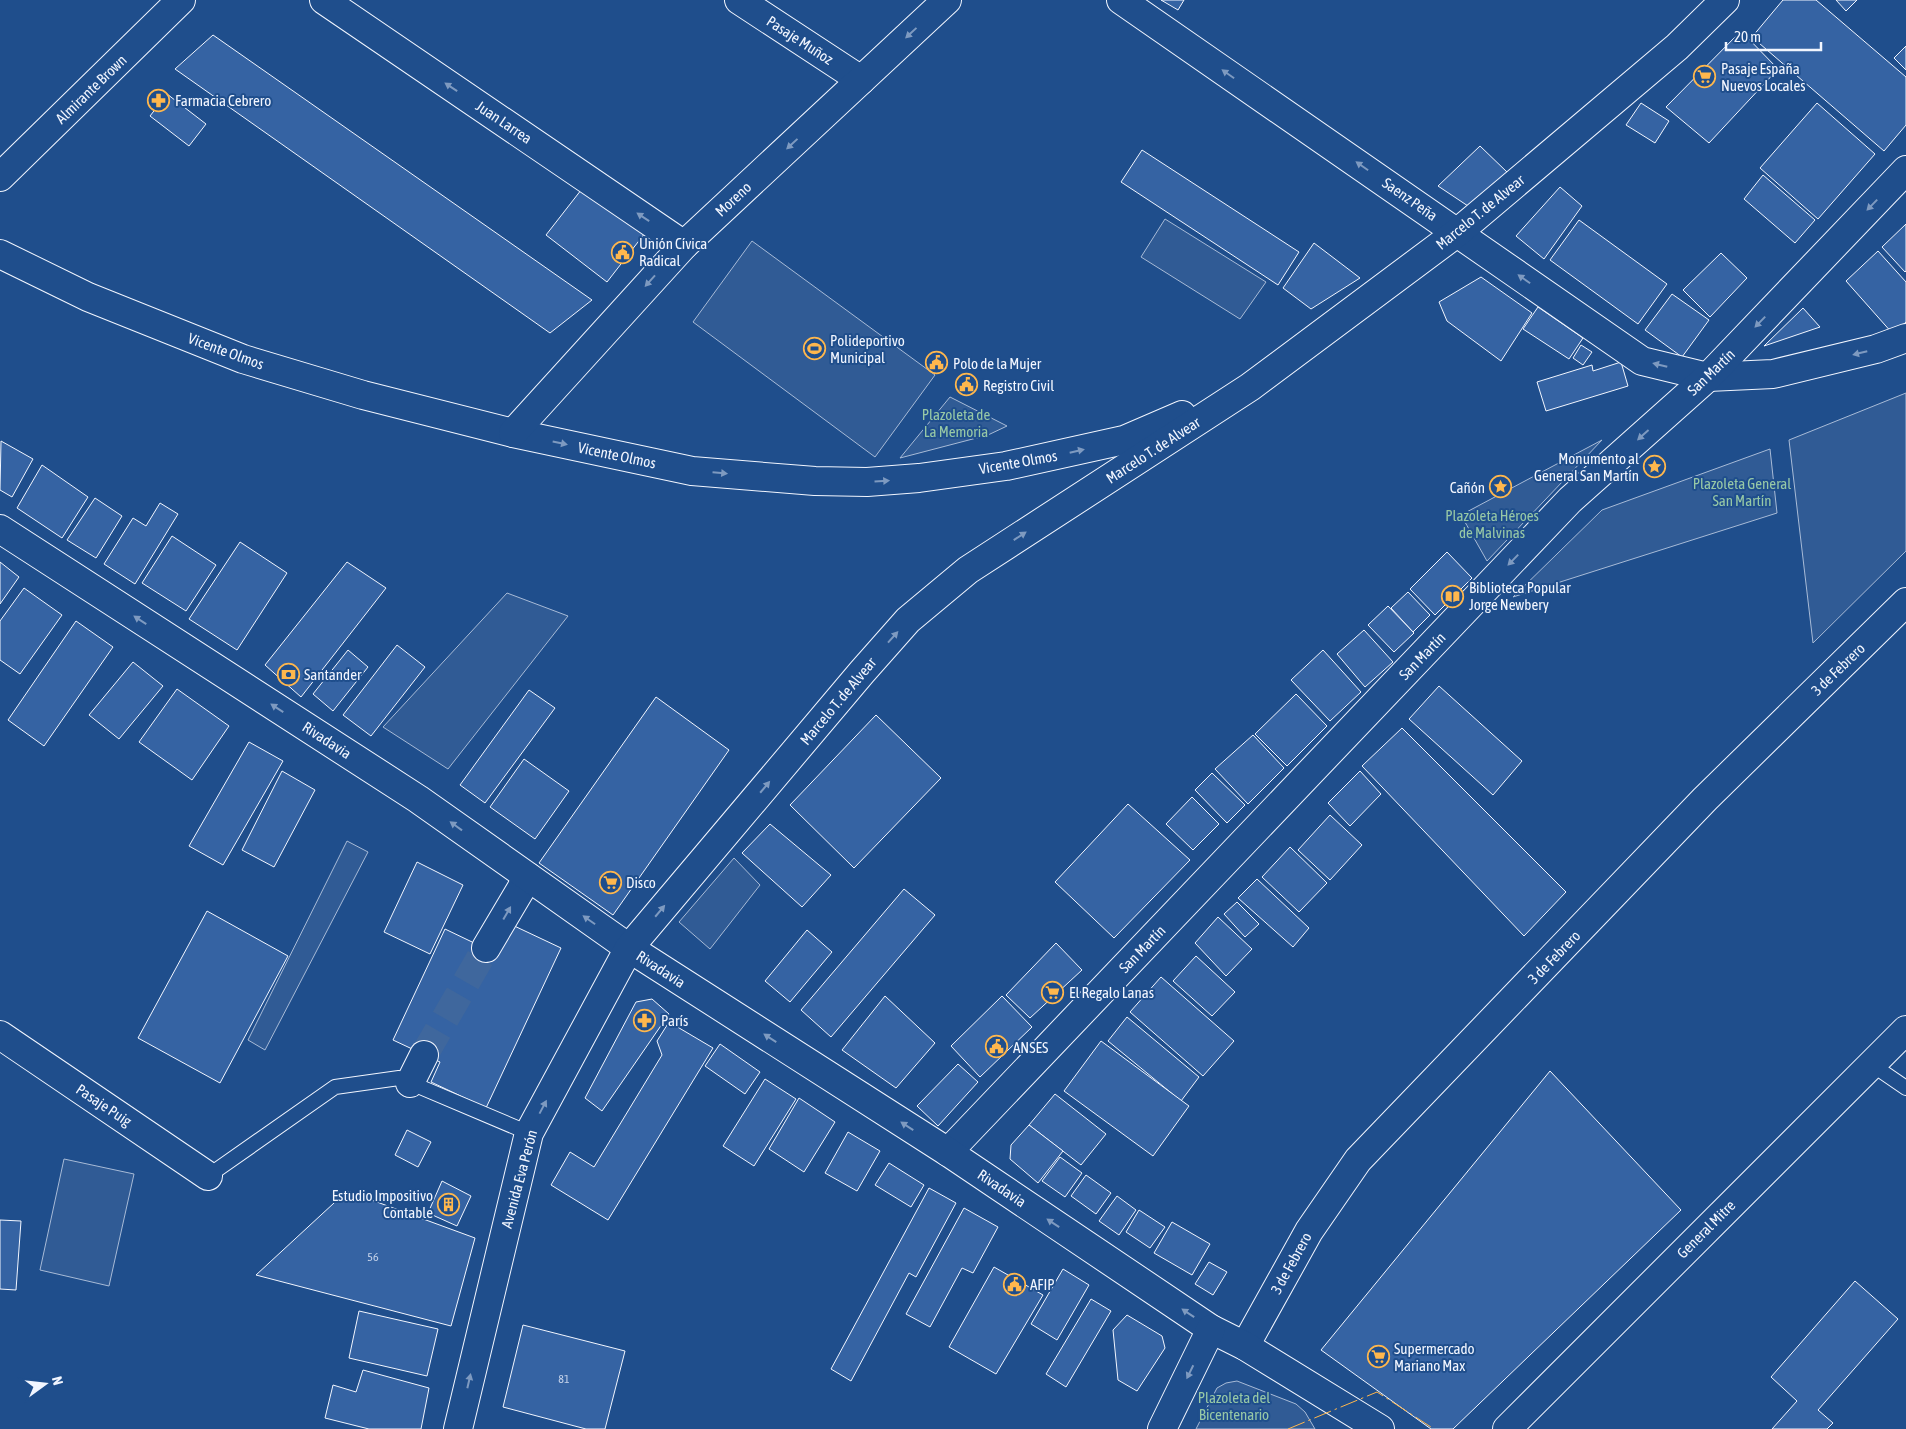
<svg xmlns="http://www.w3.org/2000/svg" width="1906" height="1429" viewBox="0 0 1906 1429" font-family="'Asap Condensed',sans-serif">
	<style>
		.built { fill: #305b95; stroke: #a8bbd7 }
		.building { fill: #3563a3; stroke: #f2f6ff }
		.lines { fill: none; stroke-linecap: round; stroke-linejoin: round }
		.street-tunnel { stroke: #3f679d; stroke-width: 28; stroke-dasharray: 28 14; stroke-linecap: butt }
		.lane-casing { stroke: #f2f6ff; stroke-width: 16 }
		.street-casing { stroke: #f2f6ff; stroke-width: 30 }
		.secondary-casing { stroke: #f2f6ff; stroke-width: 30 }
		.lane { stroke: #1f4e8c; stroke-width: 14 }
		.street { stroke: #1f4e8c; stroke-width: 28 }
		.secondary { stroke: #1f4e8c; stroke-width: 28 }
		.power { stroke: #ffb74d; stroke-width: 1; stroke-dasharray: 18 4 2.5 4; stroke-linecap: butt }
		.oneway { fill: #7e9ac0 }
		.labels { text-anchor: middle; dominant-baseline: central; stroke-width: 4; stroke-linejoin: round; paint-order: stroke }
		.number-label { font-size: 12px; fill: #c3d1e8 }
		.street-label { font-size: 15px; fill: #f2f6ff; stroke: #1f4e8c }
		.poi-label { font-size: 15px; fill: #f2f6ff; stroke: #1f4e8c; text-anchor: start }
		.park-label { font-size: 15px; fill: #97c8a6; stroke: #1f4e8c }
	</style>
	<rect width="100%" height="100%" fill="#1f4e8c"/>
	<g class="built">
		<polygon points="1165,219 1266,282 1240,319 1141,257"/>
		<polygon points="752,241 935,375 875,457 693,322"/>
		<polygon points="1906,393 1906,551 1813,643 1789,440"/>
		<polygon points="950,397 1007,426 988,435 900,458"/>
		<polygon points="1602,440 1487,561 1461,515"/>
		<polygon points="1770,449 1777,513 1513,597 1602,510"/>
		<polygon points="507,593 568,616 448,769 383,727"/>
		<polygon points="347,841 368,852 265,1050 248,1040"/>
		<polygon points="734,858 760,885 710,949 679,922"/>
		<polygon points="64,1159 134,1174 109,1286 40,1270"/>
		<polygon points="1237,1381 1296,1404 1305,1412 1315,1429 1196,1429 1217,1388 1226,1383"/>
	</g>
	<g class="building">
		<polygon points="1161,0 1184,0 1178,10"/>
		<polygon points="1783,0 1816,0 1906,77 1906,125 1884,151 1752,37"/>
		<polygon points="1836,0 1857,0 1846,11"/>
		<polygon points="1741,31 1778,69 1709,143 1666,107"/>
		<polygon points="213,35 592,300 550,333 175,69"/>
		<polygon points="1906,46 1906,70 1894,58"/>
		<polygon points="167,94 206,124 189,146 150,116"/>
		<polygon points="1641,103 1669,121 1655,143 1626,125"/>
		<polygon points="1817,103 1875,154 1818,219 1760,168"/>
		<polygon points="1480,146 1507,172 1471,208 1438,186"/>
		<polygon points="1142,150 1299,252 1278,285 1121,182"/>
		<polygon points="1763,175 1815,220 1795,243 1744,199"/>
		<polygon points="585,185 645,233 607,282 546,235"/>
		<polygon points="1560,187 1582,206 1544,259 1516,236"/>
		<polygon points="1579,220 1667,284 1638,324 1550,260"/>
		<polygon points="1906,224 1906,271 1905,272 1882,247"/>
		<polygon points="1314,243 1360,278 1311,309 1283,288"/>
		<polygon points="1878,251 1906,282 1906,322 1893,334 1846,281"/>
		<polygon points="1721,253 1747,278 1710,317 1683,290"/>
		<polygon points="1481,277 1532,313 1501,361 1447,321 1439,302"/>
		<polygon points="1672,294 1709,320 1682,357 1645,330"/>
		<polygon points="1538,307 1583,338 1569,359 1523,329"/>
		<polygon points="1803,308 1820,327 1764,346"/>
		<polygon points="1581,345 1592,352 1583,365 1573,358"/>
		<polygon points="1621,362 1628,386 1546,411 1537,382 1592,365 1593,371"/>
		<polygon points="1,441 33,459 12,497 0,490"/>
		<polygon points="42,465 88,497 62,538 17,508"/>
		<polygon points="95,498 122,516 96,558 67,540"/>
		<polygon points="160,503 178,514 135,584 104,564 133,518 146,526"/>
		<polygon points="172,536 216,565 186,611 142,583"/>
		<polygon points="240,542 287,573 237,650 189,619"/>
		<polygon points="1447,552 1472,578 1435,615 1410,589"/>
		<polygon points="0,562 19,577 0,604"/>
		<polygon points="347,562 386,588 301,697 265,665"/>
		<polygon points="24,588 62,615 20,674 0,660 0,621"/>
		<polygon points="1408,592 1430,615 1413,632 1391,608"/>
		<polygon points="1388,606 1414,633 1394,652 1368,625"/>
		<polygon points="76,621 113,647 44,746 8,720"/>
		<polygon points="1364,630 1393,662 1365,687 1337,654"/>
		<polygon points="397,645 425,667 371,736 343,715"/>
		<polygon points="348,650 368,667 333,711 313,694"/>
		<polygon points="1323,650 1361,692 1330,721 1291,680"/>
		<polygon points="133,662 163,686 119,739 89,715"/>
		<polygon points="1439,686 1522,761 1493,795 1409,719"/>
		<polygon points="177,689 229,726 192,780 139,742"/>
		<polygon points="529,690 555,708 485,803 460,785"/>
		<polygon points="1296,694 1327,726 1287,766 1255,734"/>
		<polygon points="656,697 729,750 613,915 539,863"/>
		<polygon points="876,715 941,778 854,868 790,805"/>
		<polygon points="1402,728 1566,892 1524,936 1362,766"/>
		<polygon points="1253,735 1284,768 1248,804 1215,769"/>
		<polygon points="249,742 283,761 223,865 189,846"/>
		<polygon points="524,759 569,791 535,839 490,807"/>
		<polygon points="282,771 315,790 274,867 242,850"/>
		<polygon points="1360,771 1381,794 1350,826 1328,803"/>
		<polygon points="1212,773 1245,805 1227,823 1195,790"/>
		<polygon points="1192,797 1219,824 1193,850 1166,824"/>
		<polygon points="1128,804 1190,860 1114,938 1055,882"/>
		<polygon points="1330,815 1362,845 1330,880 1298,850"/>
		<polygon points="770,824 831,875 802,907 742,853"/>
		<polygon points="1290,847 1327,883 1299,912 1262,877"/>
		<polygon points="417,862 463,885 430,954 384,932"/>
		<polygon points="1257,879 1309,928 1293,947 1238,898"/>
		<polygon points="904,889 935,915 831,1037 801,1010"/>
		<polygon points="1237,902 1259,924 1245,937 1224,914"/>
		<polygon points="207,911 288,956 220,1083 138,1038"/>
		<polygon points="1218,917 1252,949 1226,976 1195,943"/>
		<polygon points="508,923 561,948 486,1108 431,1082 440,1062 393,1040 445,929 495,953"/>
		<polygon points="807,930 832,952 790,1002 765,981"/>
		<polygon points="1056,943 1082,970 1030,1018 1006,995"/>
		<polygon points="1196,956 1235,992 1212,1016 1173,981"/>
		<polygon points="1161,977 1234,1041 1203,1076 1130,1012"/>
		<polygon points="885,996 935,1043 896,1088 842,1050"/>
		<polygon points="1002,996 1032,1027 980,1077 951,1046"/>
		<polygon points="652,999 669,1014 602,1111 585,1098 636,1002"/>
		<polygon points="1127,1017 1199,1077 1181,1101 1108,1041"/>
		<polygon points="669,1022 713,1048 608,1220 551,1185 570,1152 594,1167 662,1055 657,1041"/>
		<polygon points="1101,1041 1189,1106 1153,1156 1064,1091"/>
		<polygon points="720,1044 760,1072 745,1094 705,1066"/>
		<polygon points="958,1064 978,1082 938,1126 917,1106"/>
		<polygon points="1550,1071 1681,1210 1453,1429 1431,1429 1321,1350"/>
		<polygon points="765,1079 796,1099 754,1166 723,1146"/>
		<polygon points="1055,1094 1106,1134 1081,1165 1029,1125"/>
		<polygon points="799,1098 835,1122 804,1172 769,1149"/>
		<polygon points="1029,1125 1063,1151 1038,1183 1010,1159 1011,1145"/>
		<polygon points="407,1130 431,1142 418,1167 395,1155"/>
		<polygon points="848,1132 880,1151 857,1191 825,1173"/>
		<polygon points="1060,1157 1082,1173 1065,1197 1042,1181"/>
		<polygon points="889,1163 924,1185 911,1207 875,1185"/>
		<polygon points="1086,1175 1111,1193 1096,1214 1071,1196"/>
		<polygon points="442,1181 471,1196 457,1226 428,1213"/>
		<polygon points="929,1188 956,1203 916,1277 909,1273 851,1381 831,1369"/>
		<polygon points="347,1191 475,1238 451,1326 256,1275"/>
		<polygon points="1117,1196 1136,1210 1119,1235 1099,1221"/>
		<polygon points="964,1208 998,1227 973,1273 962,1268 930,1327 906,1314"/>
		<polygon points="1139,1210 1165,1227 1150,1248 1126,1232"/>
		<polygon points="0,1220 21,1221 16,1290 0,1289"/>
		<polygon points="1172,1222 1210,1244 1192,1275 1154,1253"/>
		<polygon points="1209,1262 1227,1272 1213,1295 1195,1284"/>
		<polygon points="994,1267 1043,1295 996,1374 949,1347"/>
		<polygon points="1063,1269 1089,1285 1057,1340 1031,1324"/>
		<polygon points="1855,1281 1898,1319 1818,1410 1833,1423 1827,1429 1772,1429 1797,1401 1771,1377"/>
		<polygon points="1091,1299 1111,1311 1066,1387 1046,1374"/>
		<polygon points="359,1311 438,1329 427,1376 349,1358"/>
		<polygon points="1127,1315 1162,1336 1165,1348 1137,1391 1118,1380 1113,1330"/>
		<polygon points="523,1325 625,1351 605,1429 586,1429 503,1407"/>
		<polygon points="363,1370 429,1388 421,1429 369,1429 325,1418 333,1385 356,1392"/>
	</g>
	<g class="lines">
		<polyline class="street-tunnel" points="424,1055 486,948"/>
		<defs>
			<g id="lane">
				<polyline points="1871,1064 1906,1088"/>
				<polyline points="208,1176 335,1087 399,1078 529,1133"/>
			</g>
			<g id="street">
				<polyline points="324,0 684,245"/>
				<polyline points="739,0 861,80"/>
				<polyline points="1121,0 1642,361 1708,377 1773,374 1876,349 1906,338"/>
				<polyline points="0,177 181,0"/>
				<polyline points="486,948 528,877"/>
				<polyline points="0,1035 208,1176"/>
				<polyline points="410,1083 424,1055"/>
				<polyline points="948,1152 1570,500 1708,377 1906,170"/>
				<polyline points="1245,1346 1309,1231 1358,1160 1705,799 1906,602"/>
				<polyline points="1507,1429 1906,1030"/>
			</g>
			<g id="secondary">
				<polyline points="0,254 88,297 243,359 363,395 513,433 692,471 815,481 867,482 919,478 1006,466 1124,440 1182,415"/>
				<polyline points="513,433 684,245 947,0"/>
				<polyline points="0,529 418,799 629,948 948,1152 1211,1329 1245,1346 1380,1429"/>
				<polyline points="458,1429 529,1133 629,948 862,672 908,620 968,570 1250,387 1458,232 1677,47 1725,0"/>
				<polyline points="1162,1429 1211,1329"/>
			</g>
		</defs>
		<use href="#lane" class="lane-casing"/>
		<use href="#street" class="street-casing"/>
		<use href="#secondary" class="secondary-casing"/>
		<use href="#lane" class="lane"/>
		<use href="#street" class="street"/>
		<use href="#secondary" class="secondary"/>
		<polyline class="power" points="1288,1429 1377,1392 1434,1429"/>
	</g>
	<defs><path id="oneway-solid" d="M-6-.8H1V-3.2L6.5 0L1 3.2V.8H-6Z" transform="scale(1.25)"/></defs>
	<g class="oneway">
		<use href="#oneway-solid" transform="translate(911 33) rotate(137)"/>
		<use href="#oneway-solid" transform="translate(1228 74) rotate(-145)"/>
		<use href="#oneway-solid" transform="translate(451 87) rotate(-146)"/>
		<use href="#oneway-solid" transform="translate(792 144) rotate(137)"/>
		<use href="#oneway-solid" transform="translate(1362 166) rotate(-145)"/>
		<use href="#oneway-solid" transform="translate(1872 205) rotate(134)"/>
		<use href="#oneway-solid" transform="translate(643 217) rotate(-146)"/>
		<use href="#oneway-solid" transform="translate(1524 279) rotate(-145)"/>
		<use href="#oneway-solid" transform="translate(650 281) rotate(132)"/>
		<use href="#oneway-solid" transform="translate(1760 322) rotate(134)"/>
		<use href="#oneway-solid" transform="translate(1860 353) rotate(166)"/>
		<use href="#oneway-solid" transform="translate(1660 365) rotate(-166)"/>
		<use href="#oneway-solid" transform="translate(1643 435) rotate(138)"/>
		<use href="#oneway-solid" transform="translate(560 443) rotate(12)"/>
		<use href="#oneway-solid" transform="translate(1077 451) rotate(-13)"/>
		<use href="#oneway-solid" transform="translate(720 473) rotate(5)"/>
		<use href="#oneway-solid" transform="translate(882 481) rotate(-4)"/>
		<use href="#oneway-solid" transform="translate(1020 536) rotate(-33)"/>
		<use href="#oneway-solid" transform="translate(1513 560) rotate(134)"/>
		<use href="#oneway-solid" transform="translate(140 620) rotate(-147)"/>
		<use href="#oneway-solid" transform="translate(893 637) rotate(-48)"/>
		<use href="#oneway-solid" transform="translate(277 708) rotate(-147)"/>
		<use href="#oneway-solid" transform="translate(765 787) rotate(-50)"/>
		<use href="#oneway-solid" transform="translate(456 826) rotate(-144)"/>
		<use href="#oneway-solid" transform="translate(660 911) rotate(-50)"/>
		<use href="#oneway-solid" transform="translate(507 913) rotate(-60)"/>
		<use href="#oneway-solid" transform="translate(589 920) rotate(-145)"/>
		<use href="#oneway-solid" transform="translate(770 1038) rotate(-147)"/>
		<use href="#oneway-solid" transform="translate(543 1107) rotate(-62)"/>
		<use href="#oneway-solid" transform="translate(907 1126) rotate(-147)"/>
		<use href="#oneway-solid" transform="translate(1053 1223) rotate(-146)"/>
		<use href="#oneway-solid" transform="translate(1188 1313) rotate(-146)"/>
		<use href="#oneway-solid" transform="translate(1190 1372) rotate(116)"/>
		<use href="#oneway-solid" transform="translate(469 1381) rotate(-77)"/>
	</g>
	<defs>
		<symbol id="supermarket-ring" viewBox="-11 -11 22 22"><circle r="9.5" fill="#1f4e8c" stroke="#ffb74d" stroke-width="1.5"/><path d="M-6-5.5h2.5l.6 2H6L4.5 2H-2.5L-4.4-4H-6ZM-1.5 3.2a1.3 1.3 0 1 0 .1 0ZM3 3.2a1.3 1.3 0 1 0 .1 0Z" fill="#ffb74d"/></symbol>
		<symbol id="pharmacy-ring" viewBox="-11 -11 22 22"><circle r="9.5" fill="#1f4e8c" stroke="#ffb74d" stroke-width="1.5"/><path d="M-2-6h4v4h4v4h-4v4h-4v-4h-4v-4h4Z" fill="#ffb74d"/></symbol>
		<symbol id="civic-ring" viewBox="-11 -11 22 22"><circle r="9.5" fill="#1f4e8c" stroke="#ffb74d" stroke-width="1.5"/><path d="M-.6-6.5H3V-4.5H.6V-3L4-1V1h2V6H-6V1h2V-1L-.6-3ZM-1.2 2.5V6h2.4V2.5Z" fill="#ffb74d"/></symbol>
		<symbol id="stadium-ring" viewBox="-11 -11 22 22"><circle r="9.5" fill="#1f4e8c" stroke="#ffb74d" stroke-width="1.5"/><path d="M0-5a6.5 5 0 1 0 0 10a6.5 5 0 1 0 0-10ZM-3.5-1.8h7v3.6h-7Z" fill="#ffb74d"/></symbol>
		<symbol id="sight-ring" viewBox="-11 -11 22 22"><circle r="9.5" fill="#1f4e8c" stroke="#ffb74d" stroke-width="1.5"/><path d="M0-6L1.8-2.2L6-1.7L2.9 1.2L3.7 5.4L0 3.3L-3.7 5.4L-2.9 1.2L-6-1.7L-1.8-2.2Z" fill="#ffb74d"/></symbol>
		<symbol id="library-ring" viewBox="-11 -11 22 22"><circle r="9.5" fill="#1f4e8c" stroke="#ffb74d" stroke-width="1.5"/><path d="M-6-4Q-3-5.5-.7-3.5V5Q-3 3-6 4ZM6-4Q3-5.5 .7-3.5V5Q3 3 6 4Z" fill="#ffb74d"/></symbol>
		<symbol id="bank-ring" viewBox="-11 -11 22 22"><circle r="9.5" fill="#1f4e8c" stroke="#ffb74d" stroke-width="1.5"/><path d="M-6-4H6V4H-6ZM0-2.3a2.3 2.3 0 1 0 0 4.6a2.3 2.3 0 1 0 0-4.6Z" fill="#ffb74d"/></symbol>
		<symbol id="building-ring" viewBox="-11 -11 22 22"><circle r="9.5" fill="#1f4e8c" stroke="#ffb74d" stroke-width="1.5"/><path d="M-4-6H4V6H1V3H-1V6H-4ZM-2.5-4.3h1.7v1.8h-1.7ZM.8-4.3h1.7v1.8H.8ZM-2.5-1h1.7V.8h-1.7ZM.8-1h1.7V.8H.8Z" fill="#ffb74d"/></symbol>
	</defs>
	<g fill-rule="evenodd">
		<use href="#supermarket-ring" x="1692" y="64" width="25" height="25"/>
		<use href="#pharmacy-ring" x="146" y="88" width="25" height="25"/>
		<use href="#civic-ring" x="610" y="240" width="25" height="25"/>
		<use href="#stadium-ring" x="802" y="336" width="25" height="25"/>
		<use href="#civic-ring" x="924" y="350" width="25" height="25"/>
		<use href="#civic-ring" x="954" y="372" width="25" height="25"/>
		<use href="#sight-ring" x="1642" y="454" width="25" height="25"/>
		<use href="#sight-ring" x="1488" y="474" width="25" height="25"/>
		<use href="#library-ring" x="1440" y="584" width="25" height="25"/>
		<use href="#bank-ring" x="276" y="662" width="25" height="25"/>
		<use href="#supermarket-ring" x="598" y="870" width="25" height="25"/>
		<use href="#supermarket-ring" x="1040" y="980" width="25" height="25"/>
		<use href="#pharmacy-ring" x="632" y="1008" width="25" height="25"/>
		<use href="#civic-ring" x="984" y="1034" width="25" height="25"/>
		<use href="#building-ring" x="436" y="1192" width="25" height="25"/>
		<use href="#civic-ring" x="1002" y="1272" width="25" height="25"/>
		<use href="#supermarket-ring" x="1366" y="1344" width="25" height="25"/>
	</g>
	<g class="labels">
		<g class="number-label">
			<text x="373" y="1257">56</text>
			<text x="564" y="1379">81</text>
		</g>
		<g class="street-label">
			<text transform="translate(800 40) rotate(33)">Pasaje Muñoz</text>
			<text transform="translate(91 89) rotate(-44)">Almirante Brown</text>
			<text transform="translate(504 122) rotate(34)">Juan Larrea</text>
			<text transform="translate(733 199) rotate(-43)">Moreno</text>
			<text transform="translate(1410 199) rotate(35)">Saenz Peña</text>
			<text transform="translate(1480 212) rotate(-39)">Marcelo T. de Alvear</text>
			<text transform="translate(226 351) rotate(20)">Vicente Olmos</text>
			<text transform="translate(1711 372) rotate(-44)">San Martín</text>
			<text transform="translate(1153 450) rotate(-33)">Marcelo T. de Alvear</text>
			<text transform="translate(617 455) rotate(12)">Vicente Olmos</text>
			<text transform="translate(1018 462) rotate(-10)">Vicente Olmos</text>
			<text transform="translate(1422 656) rotate(-46)">San Martín</text>
			<text transform="translate(1838 669) rotate(-44)">3 de Febrero</text>
			<text transform="translate(838 701) rotate(-50)">Marcelo T. de Alvear</text>
			<text transform="translate(327 740) rotate(33)">Rivadavia</text>
			<text transform="translate(1142 949) rotate(-46)">San Martín</text>
			<text transform="translate(1554 957) rotate(-46)">3 de Febrero</text>
			<text transform="translate(661 969) rotate(33)">Rivadavia</text>
			<text transform="translate(104 1105) rotate(34)">Pasaje Puig</text>
			<text transform="translate(519 1179) rotate(-75)">Avenida Eva Perón</text>
			<text transform="translate(1002 1188) rotate(34)">Rivadavia</text>
			<text transform="translate(1706 1229) rotate(-45)">General Mitre</text>
			<text transform="translate(1291 1263) rotate(-61)">3 de Febrero</text>
		</g>
		<g class="poi-label">
			<text x="1721" y="68">Pasaje España<tspan x="1721" dy="17">Nuevos Locales</tspan></text>
			<text x="175" y="100">Farmacia Cebrero</text>
			<text x="639" y="243">Unión Cívica<tspan x="639" dy="17">Radical</tspan></text>
			<text x="830" y="340">Polideportivo<tspan x="830" dy="17">Municipal</tspan></text>
			<text x="953" y="363">Polo de la Mujer</text>
			<text x="983" y="385">Registro Civil</text>
			<text x="1639" y="458" text-anchor="end">Monumento al<tspan x="1639" dy="17">General San Martín</tspan></text>
			<text x="1485" y="487" text-anchor="end">Cañón</text>
			<text x="1469" y="587">Biblioteca Popular<tspan x="1469" dy="17">Jorge Newbery</tspan></text>
			<text x="304" y="674">Santander</text>
			<text x="626" y="882">Disco</text>
			<text x="1069" y="992">El Regalo Lanas</text>
			<text x="661" y="1020">París</text>
			<text x="1013" y="1047">ANSES</text>
			<text x="433" y="1195" text-anchor="end">Estudio Impositivo<tspan x="433" dy="17">Contable</tspan></text>
			<text x="1030" y="1284">AFIP</text>
			<text x="1394" y="1348">Supermercado<tspan x="1394" dy="17">Mariano Max</tspan></text>
		</g>
		<g class="park-label">
			<text x="956" y="414">Plazoleta de<tspan x="956" dy="17">La Memoria</tspan></text>
			<text x="1742" y="483">Plazoleta General<tspan x="1742" dy="17">San Martín</tspan></text>
			<text x="1492" y="515">Plazoleta Héroes<tspan x="1492" dy="17">de Malvinas</tspan></text>
			<text x="1234" y="1397">Plazoleta del<tspan x="1234" dy="17">Bicentenario</tspan></text>
		</g>
	</g>
	<g transform="translate(45 1384) rotate(75)" stroke="#1f4e8c" stroke-width="4" paint-order="stroke">
	<path d="M0-4L9 19L0 12L-9 19Z" fill="#f2f6ff"/>
	<text y="-8" font-size="14" font-weight="bold" text-anchor="middle" fill="#f2f6ff">N</text>
	</g>
	<path d="M1726 42v8h95v-8" fill="none" stroke="#f2f6ff" stroke-width="2.5"/>
	<text x="1734" y="42" font-size="15" fill="#f2f6ff" stroke="#1f4e8c" stroke-width="4" paint-order="stroke">20 m</text>
</svg>
